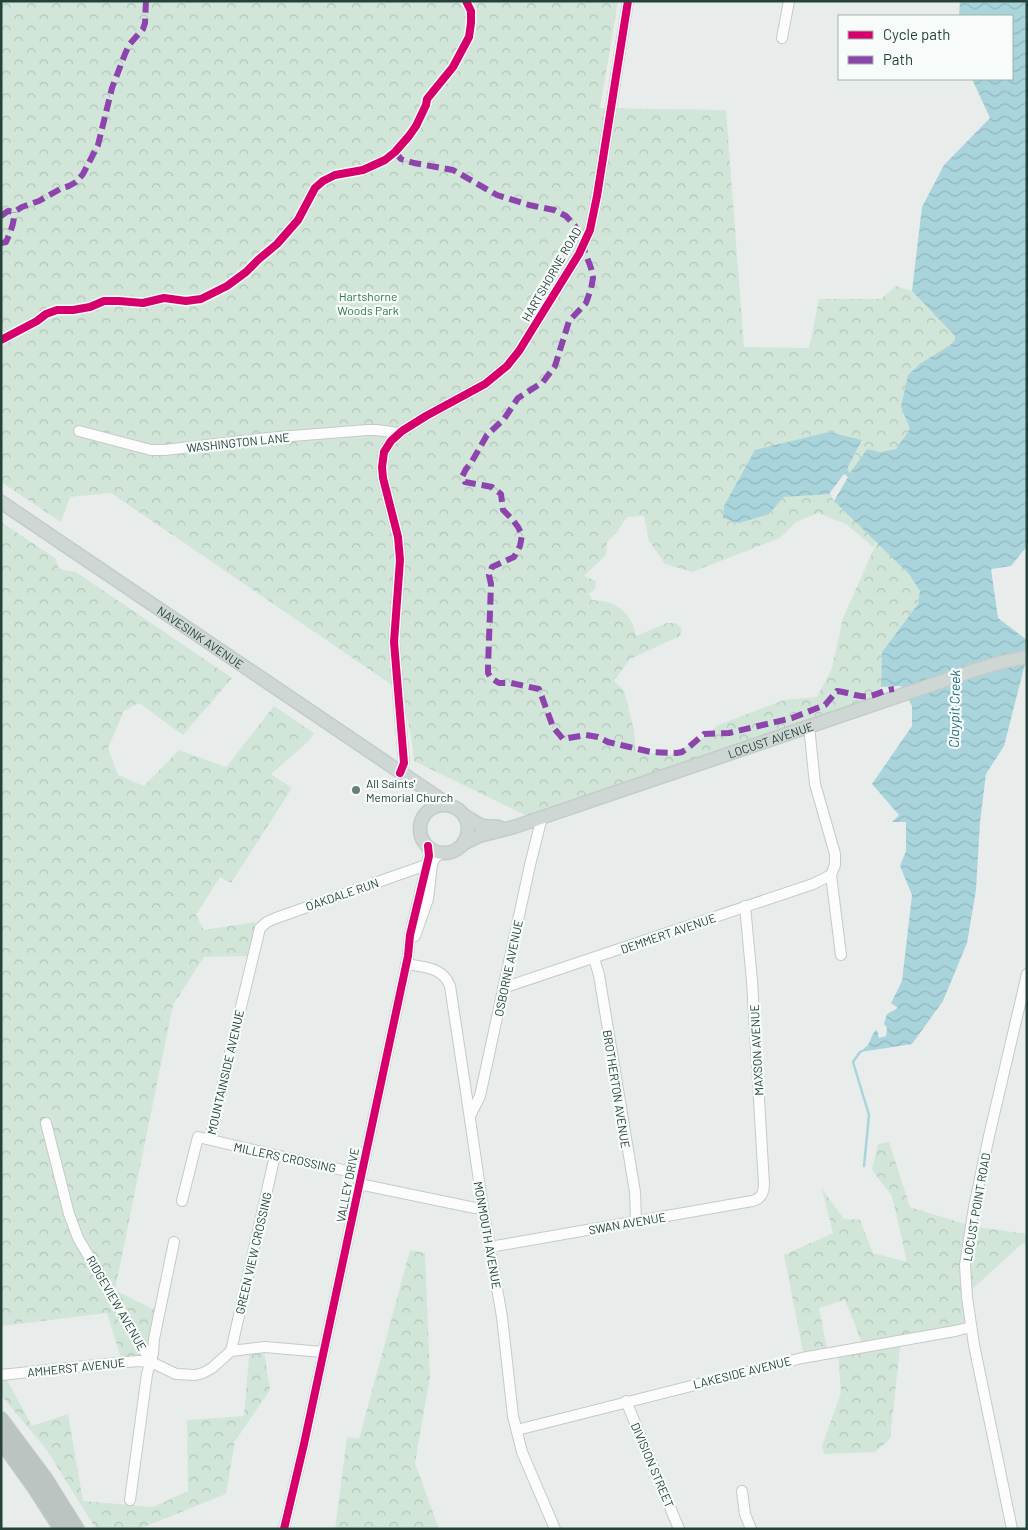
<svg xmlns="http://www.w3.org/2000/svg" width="1028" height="1530" viewBox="0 0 1028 1530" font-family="Barlow,sans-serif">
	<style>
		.forest { fill: url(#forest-crowns) }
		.water { fill: url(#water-waves) }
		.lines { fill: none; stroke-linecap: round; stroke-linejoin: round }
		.stream { stroke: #a9d4db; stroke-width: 2.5 }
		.minor-casing { stroke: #c5cac8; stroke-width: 12 }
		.major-casing { stroke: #c3ccc9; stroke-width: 15 }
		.highway-casing { stroke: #c3ccc9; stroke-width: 16 }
		.minor { stroke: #fcfcfc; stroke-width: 10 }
		.major { stroke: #cfd7d5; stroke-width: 12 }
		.highway { stroke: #bcc4c2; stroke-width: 14 }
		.quiet { stroke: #8e44ad; stroke-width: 6; stroke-dasharray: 12 6; stroke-linecap: butt }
		.cycleway-casing { stroke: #f7fbf9; stroke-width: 11 }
		.cycleway { stroke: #d6006c; stroke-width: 8 }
		.poi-dot { fill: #697e78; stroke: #f7fbf9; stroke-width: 2 }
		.labels { text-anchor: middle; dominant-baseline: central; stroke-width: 4.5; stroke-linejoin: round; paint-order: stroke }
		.street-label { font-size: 12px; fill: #24423a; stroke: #f7fbf9 }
		.park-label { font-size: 12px; fill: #2d7a4b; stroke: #f7fbf9 }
		.poi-label { font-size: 12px; fill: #24423a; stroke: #f7fbf9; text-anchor: start }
		.water-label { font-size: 14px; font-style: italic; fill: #1c6f80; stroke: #f7fbf9 }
	</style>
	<defs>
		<pattern id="forest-crowns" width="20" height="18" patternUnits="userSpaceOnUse" patternTransform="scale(1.25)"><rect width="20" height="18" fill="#d1e6d8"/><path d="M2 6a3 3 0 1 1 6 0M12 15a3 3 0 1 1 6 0" fill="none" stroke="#b3c6ba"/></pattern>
		<pattern id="water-waves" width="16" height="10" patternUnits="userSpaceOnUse" patternTransform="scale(1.25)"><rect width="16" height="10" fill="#a9d4db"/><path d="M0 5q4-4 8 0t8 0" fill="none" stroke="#91b7bd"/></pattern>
	</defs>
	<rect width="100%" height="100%" fill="#e8edeb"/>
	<g class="forest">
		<path d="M1 1H618L600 108 726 110 744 347 809 348 819 299H881L896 286 912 291 955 336V342L921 363 901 407 910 429 896 449 880 452 850 473 847 469 862 441 829 432 769 514 784 497 830 493 834 501 876 541 873 547 846 524 818 513 796 522 780 538 692 572 665 564 649 541 644 516 627 517 617 532 607 542 606 555 584 576 596 581 595 589 589 594 592 600C597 601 603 600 608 602 624 607 634 621 636 636L667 623H676L682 629 680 636 630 659 614 681 624 690 634 730 636 752 671 755 703 738 718 725 784 700 817 697 832 668 843 618 877 542 909 574 920 591 918 604 882 652 881 687 874 698 529 817 414 761 411 735 401 691 111 493 70 497 61 522 1 482Z"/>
		<polygon points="1,522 55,558 59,569 76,572 232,678 183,735 139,703 124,711 108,748 118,775 144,786 179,750 226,767 274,706 314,733 309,741 271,774 292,788 231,883 220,877 196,915 204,930 255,922 250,956 204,957 173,1005 115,1290 159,1312 150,1361 122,1361 107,1313 1,1326"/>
		<polygon points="889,1142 910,1207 971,1226 1027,1234 1027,1245 1023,1243 968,1293 971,1325 901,1339 890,1439 875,1452 824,1454 822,1446 841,1392 838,1352 864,1348 845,1300 819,1308 828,1353 804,1356 784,1255 833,1233 822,1189 844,1219 860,1220 873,1253 907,1262 892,1196 872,1170 878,1144"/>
		<polygon points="410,1250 425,1253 430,1377 415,1463 439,1529 335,1529 347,1437 359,1439"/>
		<polygon points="263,1344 270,1390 235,1441 226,1494 139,1529 96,1529 46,1449 1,1395 1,1376 5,1376 32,1426 68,1414 83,1501 153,1507 188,1491 187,1420 244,1416 250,1345"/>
	</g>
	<polygon class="water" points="960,1 1027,1 1027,546 1011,566 991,569 998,618 1027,640 1027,656 1004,746 986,774 980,822 976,890 967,943 943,1001 912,1044 860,1052 868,1045 874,1032 877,1030 879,1038 886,1036 887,1028 884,1024 887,1014 898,1008 891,1003 902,981 912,895 900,866 906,851 906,822 892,822 899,815 872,784 912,726 912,706 901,686 881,687 882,652 918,604 920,591 909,574 834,501 848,477 844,474 829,494 784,497 769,514 739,523 723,518 724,506 755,450 829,432 862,440 847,469 850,473 867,449 880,452 896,449 910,429 901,407 908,375 921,363 955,342 955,336 912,291 922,207 944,165 990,118 972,79 1012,79 1012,16 959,16"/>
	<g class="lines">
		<polyline class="stream" points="862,1051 860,1052 853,1062 869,1115 864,1166"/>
		<defs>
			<g id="minor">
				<polyline points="782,38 789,1"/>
				<polyline points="79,431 151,450 165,450 267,438 367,430 376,430 399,433"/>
				<polyline points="809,726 815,784 835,854 835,865 831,875 841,955"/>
				<polyline points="400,773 404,763 394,642 400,560 398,537 383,478 382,467 384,452 391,441 402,431 426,416 485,384 507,366 519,351 535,325 579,254 590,230 597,196 628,1"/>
				<polyline points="415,936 428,899 432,864 435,858 442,852"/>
				<polyline points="594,958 599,975 635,1192 636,1221"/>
				<path d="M406 964C423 967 443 967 450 986L465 1085 483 1208 502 1317 513 1416 522 1452 555 1529"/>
				<polyline points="503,988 813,884 831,875"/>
				<polyline points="470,1116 480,1096 530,865 542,817"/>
				<polyline points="46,1123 69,1214 78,1238 151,1362 176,1374 195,1375 203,1373 212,1368 231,1351 265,1347 323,1352"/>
				<polyline points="210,1139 240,1011 260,928 267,922 276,918 426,865"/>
				<polyline points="359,1184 475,1208 483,1208"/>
				<polyline points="182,1201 198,1137 275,1155 361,1174"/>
				<path d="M490 1247 752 1201C761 1199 764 1193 764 1184L752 981 745 906"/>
				<polyline points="231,1351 275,1155"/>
				<polyline points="1,1375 96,1365 138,1361 151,1362"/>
				<polyline points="626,1401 679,1529"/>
				<polyline points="517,1430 802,1358 955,1331 971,1327"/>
				<polyline points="742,1491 745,1514 751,1529"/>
				<polyline points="130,1500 147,1374 153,1353 154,1339 174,1242"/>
				<polyline points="284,1529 304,1444 408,956 410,935 429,856 428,846"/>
				<polyline points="1012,1529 974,1345 967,1297 965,1265 974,1207 989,1136 1027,974"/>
			</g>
			<g id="major">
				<path id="s1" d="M1 502 449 805"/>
				<circle cx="444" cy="829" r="24"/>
				<polyline points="465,816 482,826 499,827"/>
				<path id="s2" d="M463 844 479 836 514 827 975 670 1002 662 1027 657"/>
			</g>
			<g id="highway">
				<polyline points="1,1419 45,1478 77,1529"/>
				<polyline points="1,1441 34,1487 61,1529"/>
			</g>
		</defs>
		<use href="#minor" class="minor-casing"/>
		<use href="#major" class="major-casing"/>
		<use href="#highway" class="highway-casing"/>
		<use href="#minor" class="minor"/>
		<use href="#major" class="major"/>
		<use href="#highway" class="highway"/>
		<g class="quiet">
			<path d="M395 152 401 159 414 163 453 170 497 195 529 205 554 210 566 216 575 226 591 268 593 278 591 289 586 303 569 321 555 366 543 382 518 398 504 419 487 435 471 463 466 469 462 477 465 482 492 487 501 494 503 510 512 519 518 527 522 535 520 546 514 557 492 567 489 575 491 584 488 667V673L491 678 499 683H511L539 689 553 727 563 739 586 735 598 737 608 742 625 746 651 752 677 753 682 752 689 747 704 734 729 733 792 718 825 705 837 691C848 692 859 698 870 696 878 694 885 690 894 689"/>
			<polyline points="1,216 8,211 14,212 22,207 39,201 62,188 69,186 76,182 83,174 98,145 112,88 125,54 129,45 143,29 145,23 146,1"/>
			<path d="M1 243 6 242C10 233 15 222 14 212"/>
		</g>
		<defs>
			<g id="cycleway">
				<polyline points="1,340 37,321 46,314 57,310 73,310 90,307 104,301 119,301 143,303 164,298 186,301 201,299 227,286 246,272 259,259 277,244 298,220 315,188 323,181 335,175 363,170 385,160 395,152 409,136 416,126 426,105 427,99 453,67 469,37 471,23 471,11 466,1"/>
				<polyline points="400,773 404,763 394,642 400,560 398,537 383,478 382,467 384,452 391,441 402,431 426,416 485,384 507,366 519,351 535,325 579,254 590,230 597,196 628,1"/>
				<polyline points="284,1529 304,1444 408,956 410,935 429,856 428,846"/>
			</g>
		</defs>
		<use href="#cycleway" class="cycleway-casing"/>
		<use href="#cycleway" class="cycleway"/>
	</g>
	<circle class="poi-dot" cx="356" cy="790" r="5"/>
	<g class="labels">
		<g class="street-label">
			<text transform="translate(551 274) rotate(-60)">HARTSHORNE ROAD</text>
			<text transform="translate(238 442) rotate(-6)">WASHINGTON LANE</text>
			<text stroke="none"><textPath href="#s1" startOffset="241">NAVESINK AVENUE</textPath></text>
			<text stroke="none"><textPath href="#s2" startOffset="325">LOCUST AVENUE</textPath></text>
			<text transform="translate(342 894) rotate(-19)">OAKDALE RUN</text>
			<text transform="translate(668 933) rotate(-19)">DEMMERT AVENUE</text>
			<text transform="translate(508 968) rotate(-78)">OSBORNE AVENUE</text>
			<text transform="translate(756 1050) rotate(-93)">MAXSON AVENUE</text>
			<text transform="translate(225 1072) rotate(-77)">MOUNTAINSIDE AVENUE</text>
			<text transform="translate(617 1089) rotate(81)">BROTHERTON AVENUE</text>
			<text transform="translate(285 1157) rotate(12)">MILLERS CROSSING</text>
			<text transform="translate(347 1185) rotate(-79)">VALLEY DRIVE</text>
			<text transform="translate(976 1207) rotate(-80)">LOCUST POINT ROAD</text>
			<text transform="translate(627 1223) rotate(-10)">SWAN AVENUE</text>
			<text transform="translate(488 1235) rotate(80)">MONMOUTH AVENUE</text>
			<text transform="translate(253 1253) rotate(-77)">GREEN VIEW CROSSING</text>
			<text transform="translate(117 1303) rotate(60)">RIDGEVIEW AVENUE</text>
			<text transform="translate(76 1367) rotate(-6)">AMHERST AVENUE</text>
			<text transform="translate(742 1372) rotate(-14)">LAKESIDE AVENUE</text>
			<text transform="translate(653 1465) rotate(67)">DIVISION STREET</text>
		</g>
		<g class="park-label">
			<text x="368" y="296">Hartshorne<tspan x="368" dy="14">Woods Park</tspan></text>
		</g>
		<g class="poi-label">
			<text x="366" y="783">All Saints'<tspan x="366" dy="14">Memorial Church</tspan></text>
		</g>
		<g class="water-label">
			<text transform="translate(954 709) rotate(-89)">Claypit Creek</text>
		</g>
	</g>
	<rect width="1028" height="1530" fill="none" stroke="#24423a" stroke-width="5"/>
	<rect x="838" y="15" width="175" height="65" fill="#f7fbf9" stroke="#a3b1ad"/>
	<rect x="848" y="31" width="25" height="8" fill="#d6006c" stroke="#a3b1ad"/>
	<text x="883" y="40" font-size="15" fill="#24423a">Cycle path</text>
	<rect x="848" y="56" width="25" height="8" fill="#8e44ad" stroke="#a3b1ad"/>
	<text x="883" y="65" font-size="15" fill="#24423a">Path</text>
</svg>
